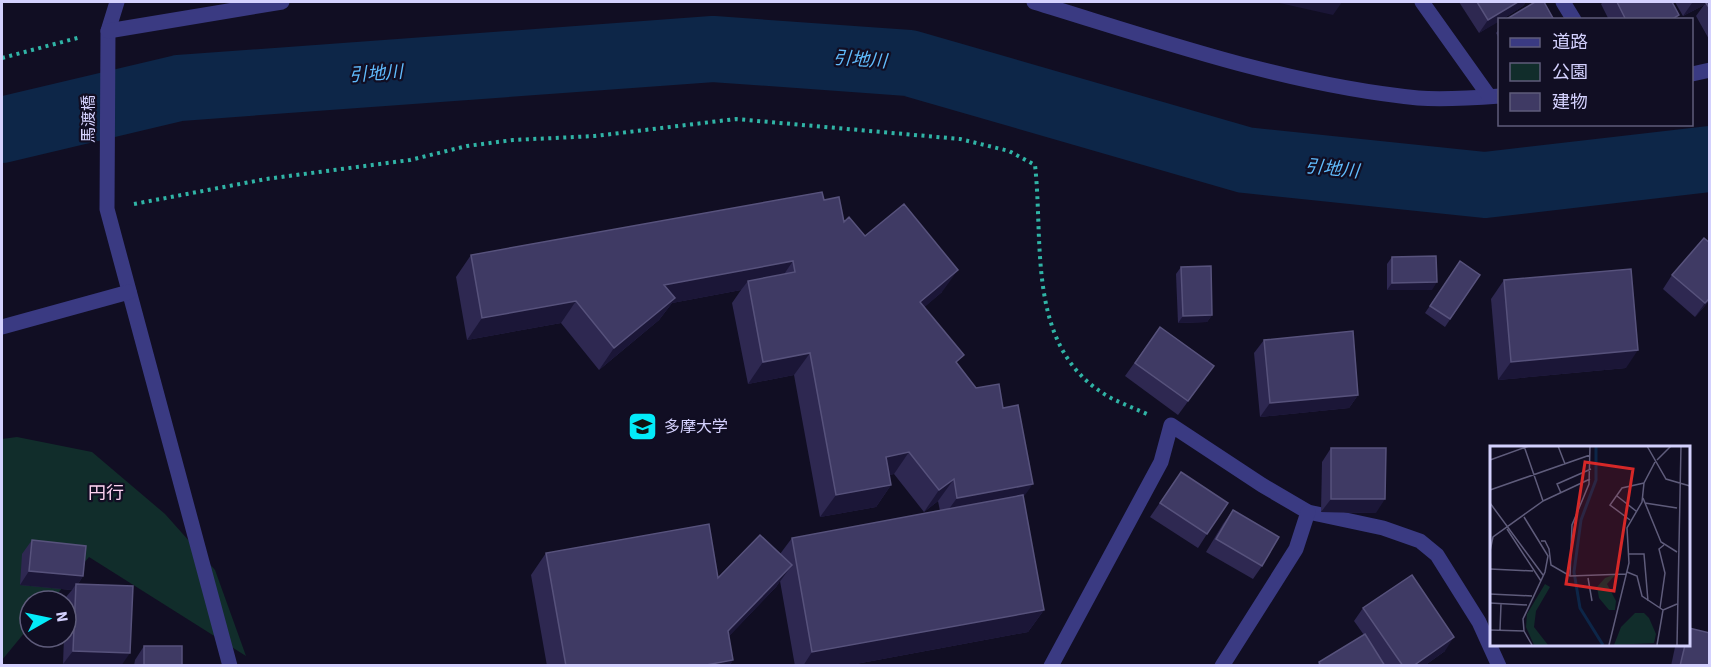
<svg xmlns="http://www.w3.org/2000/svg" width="1711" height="667" viewBox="0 0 1711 667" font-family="'Source Sans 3','Noto Sans JP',sans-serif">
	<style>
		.green { fill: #112d2b }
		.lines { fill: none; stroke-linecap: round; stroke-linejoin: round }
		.river { stroke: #0d2648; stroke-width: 66 }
		.path { stroke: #30b4a6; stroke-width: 4; stroke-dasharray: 3 4.5; stroke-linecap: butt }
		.minor { stroke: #3a3a82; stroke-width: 15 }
		.wall { fill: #2e2851 }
		.shaded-wall { fill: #1b1637 }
		.building { fill: #3f3a64; stroke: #57527c; stroke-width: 1.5 }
		.labels { text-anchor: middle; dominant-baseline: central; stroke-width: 4.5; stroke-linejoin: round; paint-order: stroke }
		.street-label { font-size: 16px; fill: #d4d1fe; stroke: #110e23 }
		.poi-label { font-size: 16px; fill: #d4d1fe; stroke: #110e23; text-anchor: start }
		.water-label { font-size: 18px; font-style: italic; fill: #61bcfd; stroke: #110e23 }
		.neighbourhood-label { font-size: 18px; fill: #fed3f1; stroke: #110e23 }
		.inset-river { fill: none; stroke: #0d2648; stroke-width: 3 }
		.inset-road { fill: none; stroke: #5f5c7b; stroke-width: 1.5 }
		.view { fill: #d62828; fill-opacity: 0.15; stroke: #d62828; stroke-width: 3 }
		.inset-edge { fill: none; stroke: #d4d1fe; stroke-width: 3 }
	</style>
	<rect width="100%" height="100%" fill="#110e23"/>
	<polygon class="green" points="17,437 92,452 165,514 215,570 246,656 89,557 51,601 30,601 30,626 2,660 2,439"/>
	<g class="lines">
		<polyline class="river" points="2,130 179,88 713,49 909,63 1245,160 1485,185 1710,159"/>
		<g class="path">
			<polyline points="2,58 81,37"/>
			<path d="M134 204 266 179 410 160 467 146 513 140 595 136 736 119 960 139 1009 151 1035 165C1044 245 1025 351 1111 398 1123 404 1136 409 1149 415"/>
		</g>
		<g class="minor">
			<polyline points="117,2 108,31 107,209 230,666"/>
			<path d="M1034 2C1159 40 1286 85 1418 98 1444 100 1473 98 1500 96"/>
			<polyline points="1422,2 1489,96"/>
			<polyline points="1563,2 1574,20"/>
			<polyline points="108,31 282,2"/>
			<polyline points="1692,74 1710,70"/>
			<polyline points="2,327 129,292"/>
			<polyline points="1051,666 1161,462 1171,425 1262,485 1308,512 1383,528 1420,541 1437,555 1479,622 1499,666"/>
			<polyline points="1222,666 1296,549 1308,512"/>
		</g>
	</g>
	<g class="wall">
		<polygon points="1459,2 1526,2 1523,6 1501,20 1500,20 1479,33"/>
		<polygon points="1603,2 1672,2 1676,20 1609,20 1601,4"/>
		<polygon points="1675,2 1710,2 1710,41 1696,16 1704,5 1683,16"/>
		<polygon points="1500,28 1500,40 1496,33"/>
		<polygon points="824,200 844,222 865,236 942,292 924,307 957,364 976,388 1003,408 1023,497 1044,610 1028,632 845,666 795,666 780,581 776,587 729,636 733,660 729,666 547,666 531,575 546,553 718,578 780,554 792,538 940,511 938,501 924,512 894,474 889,475 891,485 876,507 820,517 794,375 748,384 732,303 741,290 672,303 659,320 599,370 561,323 467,340 456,277 471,255"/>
		<polygon points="1710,243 1710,300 1695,317 1663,289 1672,275"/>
		<polygon points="1392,257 1432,290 1387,290 1387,264"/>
		<polygon points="1460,261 1480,275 1445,327 1425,313"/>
		<polygon points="1181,267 1212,315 1207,322 1178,323 1176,274"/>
		<polygon points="1504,280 1626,368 1498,380 1491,299"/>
		<polygon points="1160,327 1214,366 1178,415 1125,376"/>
		<polygon points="1264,340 1358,395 1349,408 1260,417 1254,353"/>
		<polygon points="1331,448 1376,513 1321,512 1322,462"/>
		<polygon points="1181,472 1207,534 1198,548 1150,517"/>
		<polygon points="1233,510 1262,566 1253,579 1206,552 1223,524"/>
		<polygon points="32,540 83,576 78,584 121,666 63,664 64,637 66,637 66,597 72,590 20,585 22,554"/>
		<polygon points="1363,608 1445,651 1424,666 1317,666 1319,662 1364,635 1354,621"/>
		<polygon points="1677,645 1689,645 1710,666 1671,666 1675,647"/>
		<polygon points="144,646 182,666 134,666 135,660"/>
	</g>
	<g class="shaded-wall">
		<polygon points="1275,2 1342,2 1333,15"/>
		<polygon points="1518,2 1526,2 1523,6 1501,20 1500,20 1500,21 1479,33 1488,20"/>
		<polygon points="1695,2 1710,2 1683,16 1692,3"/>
		<polygon points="793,261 778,283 748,281 741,290 672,303 659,320 599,370 614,348 664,285"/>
		<polygon points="958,270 942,292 905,324 920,302"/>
		<polygon points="1437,282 1432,290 1387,290 1392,283"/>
		<polygon points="1710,298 1710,300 1695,317 1705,303"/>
		<polygon points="576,301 561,323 467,340 482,318"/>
		<polygon points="1212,315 1207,322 1178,323 1183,316"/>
		<polygon points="1638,350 1626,368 1498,380 1511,362"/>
		<polygon points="810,353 794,375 748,384 763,362"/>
		<polygon points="1358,395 1349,408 1260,417 1270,403"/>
		<polygon points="909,452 894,474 871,479 886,457"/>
		<polygon points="954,479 938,501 924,512 939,490"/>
		<polygon points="1033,484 1017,506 941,520 957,498"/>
		<polygon points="891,485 876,507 820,517 836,495"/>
		<polygon points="1331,499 1385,499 1376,513 1321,512"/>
		<polygon points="792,565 776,587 713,653 728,631"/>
		<polygon points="29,571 83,576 76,587 76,584 72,590 20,585"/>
		<polygon points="1044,610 1028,632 845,666 803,666 812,652"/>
		<polygon points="1454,637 1445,651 1424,666 1413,666"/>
		<polygon points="73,651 130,653 121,666 63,664"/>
		<polygon points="733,660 729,666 701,666"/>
	</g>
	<g class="building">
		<polygon points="1477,2 1518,2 1488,20"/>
		<polygon points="1535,2 1544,2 1554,20 1505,20"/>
		<polygon points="1617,2 1672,2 1679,15 1671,20 1626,20"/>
		<polygon points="1708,2 1710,2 1710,9 1706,3"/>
		<polygon points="822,192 824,200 839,197 844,222 849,217 865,236 904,204 958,270 920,302 964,355 956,362 976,388 999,384 1003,408 1018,405 1033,484 957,498 954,479 939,490 909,452 886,457 891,485 836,495 810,353 763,362 748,281 795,272 793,261 664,285 675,298 614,348 576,301 482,318 471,255"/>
		<polygon points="1704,238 1710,243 1710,298 1705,303 1672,275"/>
		<polygon points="1436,256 1437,282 1392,283 1392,257"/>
		<polygon points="1460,261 1480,275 1450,319 1430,306"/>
		<polygon points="1211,266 1212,315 1183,316 1181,267"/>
		<polygon points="1631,269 1638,350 1511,362 1504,280"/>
		<polygon points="1160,327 1214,366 1188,401 1135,363"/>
		<polygon points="1353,331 1358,395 1270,403 1264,340"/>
		<polygon points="1331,448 1386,448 1385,499 1331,499"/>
		<polygon points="1181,472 1228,503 1207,534 1160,503"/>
		<polygon points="1023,495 1044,610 812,652 792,538"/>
		<polygon points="1233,510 1279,537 1262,566 1216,539"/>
		<polygon points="709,524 718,578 760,535 792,565 728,631 733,660 701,666 566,666 546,553"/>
		<polygon points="32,540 86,546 83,576 29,571"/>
		<polygon points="1412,575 1454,637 1413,666 1403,666 1363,608"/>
		<polygon points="76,584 133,586 130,653 73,651"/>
		<polygon points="1689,628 1710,633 1710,666 1680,666 1685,645 1689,645"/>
		<polygon points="1365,634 1385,666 1321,666 1319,662"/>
		<rect x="144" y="646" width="38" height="20"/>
	</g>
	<defs>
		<symbol id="university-square" viewBox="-11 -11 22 22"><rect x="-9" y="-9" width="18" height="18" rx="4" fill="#03ebf9" stroke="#110e23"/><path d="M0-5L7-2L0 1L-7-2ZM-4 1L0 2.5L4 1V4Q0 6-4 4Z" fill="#111"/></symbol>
	</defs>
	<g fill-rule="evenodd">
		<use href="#university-square" x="626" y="410" width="33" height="33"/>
	</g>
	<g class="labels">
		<g class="street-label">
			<text transform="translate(89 119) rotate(-90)">馬渡橋</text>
		</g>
		<g class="poi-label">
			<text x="664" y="427">多摩大学</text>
		</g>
		<g class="water-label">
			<text transform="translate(860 60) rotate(4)">引地川</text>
			<text transform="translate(376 74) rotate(-4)">引地川</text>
			<text transform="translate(1332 169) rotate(6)">引地川</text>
		</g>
		<g class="neighbourhood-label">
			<text x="106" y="493">円行</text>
		</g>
	</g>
	<g transform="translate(1490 446)">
		<rect width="200" height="200" fill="#110e23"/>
		<path d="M126 128 117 138 126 155 125 164H119L109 152 107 141 115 132ZM55 138 60 141 46 165 44 181 58 199H44L36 181 37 168ZM145 167H154L159 172 166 188 164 197 124 199 131 181Z" fill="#112d2b"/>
		<path class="inset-river" d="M106 0V34L91 74 84 126 90 162 113 199"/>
		<path class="inset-road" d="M68 0 75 18M157 0 176 33 200 40M0 14 39 0M167 14 181 0M0 44 100 9M71 47 67 38 101 23M127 50 146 65M153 52 171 96 187 106M53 55 100 33M0 57 53 129M155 57 187 62M34 71 58 110 55 126 33 173 34 185 42 199M140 74 120 59 132 42 154 37M17 83 51 135M51 95H55L59 103 61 119 80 130 136 128M0 105 3 91 53 55 34 0M139 108H154L158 155M0 123 43 125M137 126 147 130 152 150 173 164M80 130 82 79 99 38 100 0M98 132 102 155M0 148 42 150M0 157 37 159M170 162 175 127 169 103 174 99M0 184 34 185M10 184 11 158M119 199 139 117 137 82 152 56 154 37 165 16M167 199 173 164 187 158M187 199 191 0"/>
		<path class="view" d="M95 16 143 23 124 145 76 138Z"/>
		<rect width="200" height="200" class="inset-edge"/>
	</g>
	<rect width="1711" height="667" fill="none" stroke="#d4d1fe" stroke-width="6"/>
	<rect x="1498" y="18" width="195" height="108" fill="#110e23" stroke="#5f5c7b" stroke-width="1.5"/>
	<rect x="1510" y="38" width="30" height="9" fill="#3a3a82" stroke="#5f5c7b" stroke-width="1.5"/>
	<text x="1552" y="48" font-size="18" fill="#d4d1fe">道路</text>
	<rect x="1510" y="63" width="30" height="18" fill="#112d2b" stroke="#5f5c7b" stroke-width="1.5"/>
	<text x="1552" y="78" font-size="18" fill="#d4d1fe">公園</text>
	<rect x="1510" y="93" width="30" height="18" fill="#3f3a64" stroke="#5f5c7b" stroke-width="1.5"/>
	<text x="1552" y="108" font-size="18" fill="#d4d1fe">建物</text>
	<g transform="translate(48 619) rotate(81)"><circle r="28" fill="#110e23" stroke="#5f5c7b" stroke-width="1.5"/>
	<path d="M0-4.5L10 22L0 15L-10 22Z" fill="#03ebf9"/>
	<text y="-9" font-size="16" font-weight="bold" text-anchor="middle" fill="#d4d1fe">N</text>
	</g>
</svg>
